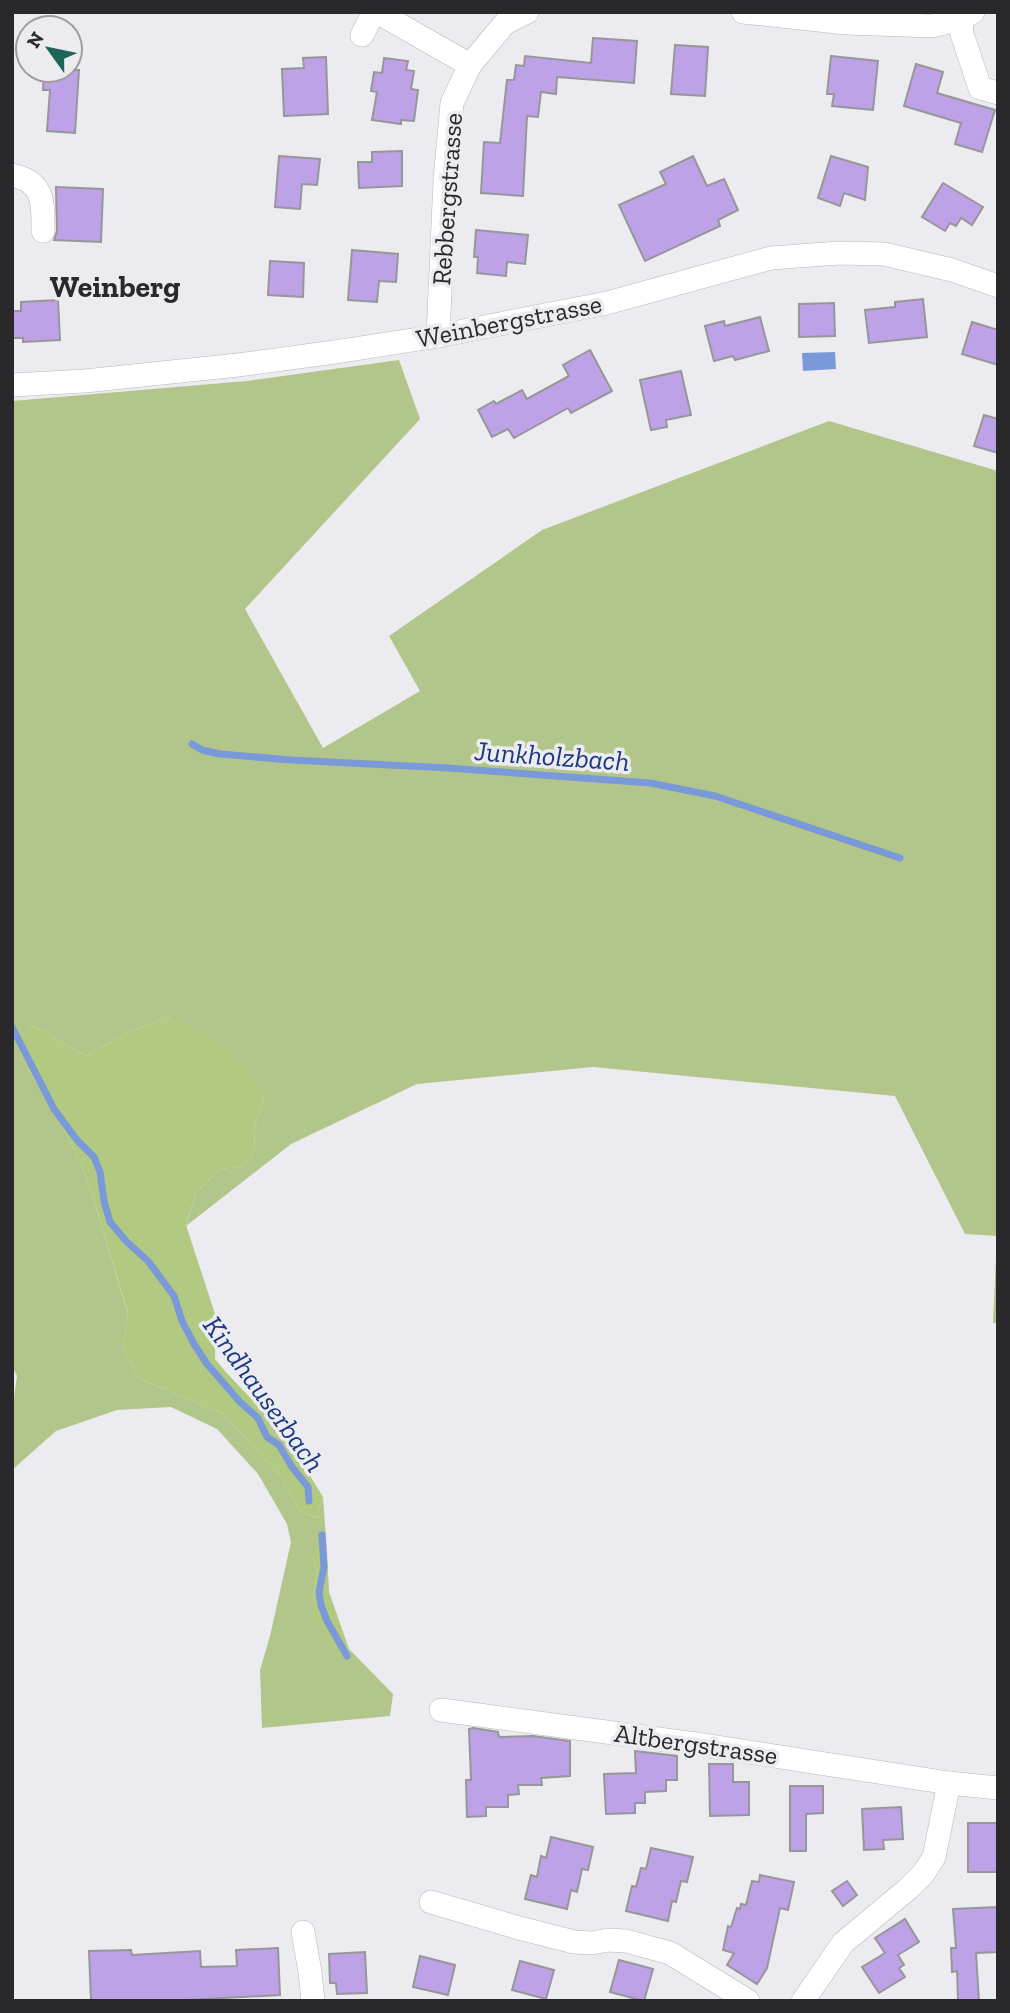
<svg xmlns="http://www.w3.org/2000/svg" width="1010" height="2013" viewBox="0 0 1010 2013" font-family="'Zilla Slab',serif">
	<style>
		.green { fill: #b2c68b }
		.forest { fill: #b1c980 }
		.water { fill: #7a99d8 }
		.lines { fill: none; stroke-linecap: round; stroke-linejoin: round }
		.stream { stroke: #7a99d8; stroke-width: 7 }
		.building { fill: #bda2e7; stroke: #979699; stroke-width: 2 }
		.minor-casing { stroke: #b7b6b9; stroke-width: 24 }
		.minor { stroke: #fff; stroke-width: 23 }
		.labels { text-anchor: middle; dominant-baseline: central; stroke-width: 7; stroke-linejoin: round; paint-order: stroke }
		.street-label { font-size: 26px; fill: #29282a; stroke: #ecebef }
		.water-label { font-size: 28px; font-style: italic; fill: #1a3882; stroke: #ecebef }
		.quarter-label { font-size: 30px; font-weight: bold; fill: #29282a; stroke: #ecebef }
	</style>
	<rect width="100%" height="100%" fill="#ecebef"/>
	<polygon class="green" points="399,360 420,419 245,609 323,748 420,691 389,636 542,530 829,421 998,471 998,1323 993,1323 997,1236 965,1234 895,1096 593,1067 417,1084 291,1144 186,1226 196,1193 220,1169 245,1166 255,1150 254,1129 264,1099 170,1016 126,1034 86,1056 30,1024 20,1057 57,1114 87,1178 128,1314 123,1349 140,1379 222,1413 279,1474 301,1512 317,1518 323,1497 327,1551 322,1545 313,1557 317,1573 313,1602 344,1654 349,1649 393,1694 390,1716 262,1728 260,1670 270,1636 291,1542 287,1524 258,1474 217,1429 171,1407 117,1410 56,1431 12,1470 12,1412 17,1376 12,1366 12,401 247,381"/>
	<g class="forest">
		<path d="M170 1016 215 1040 246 1068 264 1099 254 1129 255 1150 245 1166 220 1169 196 1193 186 1225 216 1317 215 1359C233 1382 255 1401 274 1423 294 1445 308 1473 323 1497L317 1518 301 1512 279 1474 222 1413 140 1379 123 1349 128 1313 87 1178 57 1114 20 1057V1038L30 1024 86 1056 126 1034Z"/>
		<polygon points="322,1545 327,1551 329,1592 349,1649 344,1654 337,1655 314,1621 313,1602 317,1573 313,1557 314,1546"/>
	</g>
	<polygon class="water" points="835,352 836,369 803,371 802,353"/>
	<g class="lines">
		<g class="stream">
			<polyline points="192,744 202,750 220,754 291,760 448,768 650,783 715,796 900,858"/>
			<polyline points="12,1027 54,1109 77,1140 94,1157 100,1172 104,1201 110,1222 127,1242 148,1261 174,1296 182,1321 194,1344 207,1364 240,1402 258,1418 267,1437 279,1445 292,1467 308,1487 309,1501"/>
			<polyline points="322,1535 324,1567 319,1592 321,1605 327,1621 347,1656"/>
		</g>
	</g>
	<g class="building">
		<polygon points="593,38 637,41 634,83 557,77 556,94 541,92 538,117 527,116 523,196 481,193 484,142 500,143 507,80 514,80 516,65 524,66 525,56 591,63"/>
		<polygon points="675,45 708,47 705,96 671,94"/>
		<polygon points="831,56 878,61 873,110 832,106 834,94 827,94"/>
		<polygon points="326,57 328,114 284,116 282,69 304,68 303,58"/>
		<polygon points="384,58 408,61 406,70 414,71 411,89 418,90 414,121 401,120 401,124 372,120 377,92 371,91 374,72 382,73"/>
		<polygon points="916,64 943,72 937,93 995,110 982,152 955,144 961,123 904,106"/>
		<polygon points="44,70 79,70 75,133 47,131 50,90 43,90"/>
		<polygon points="402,151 402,186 359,188 358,162 372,162 372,152"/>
		<polygon points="279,156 320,159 317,185 302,184 300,209 275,207"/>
		<polygon points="693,156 707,186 724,179 738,210 718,220 720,226 645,261 619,205 666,184 660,172"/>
		<polygon points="831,156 868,167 865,200 844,193 840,206 818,198"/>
		<polygon points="943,183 983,207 972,225 961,218 956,226 950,223 945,231 922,217"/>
		<polygon points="56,187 103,189 101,242 54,240 57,231"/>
		<polygon points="476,230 528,235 525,264 507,262 506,276 477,273 478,257 474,257"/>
		<polygon points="352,250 398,254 396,282 379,281 377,302 348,300"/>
		<polygon points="270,261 304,263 303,297 268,295"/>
		<polygon points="923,299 927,337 869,343 865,310 895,307 895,302"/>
		<polygon points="58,300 60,340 23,342 23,338 12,338 12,311 21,311 21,302"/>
		<polygon points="834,303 835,336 799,337 799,304"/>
		<polygon points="760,317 769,351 735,360 733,356 714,361 705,326 724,321 725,326"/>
		<polygon points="972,322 998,330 998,365 962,354"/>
		<polygon points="590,350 612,391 571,413 568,408 514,438 508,429 492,437 478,410 494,401 496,404 522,390 527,399 569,376 563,365"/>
		<polygon points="681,371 691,415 666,420 667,427 651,430 640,380"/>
		<polygon points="984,415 998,419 998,453 974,446"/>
		<polygon points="473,1728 498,1732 499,1737 533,1736 570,1741 570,1776 541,1778 542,1785 518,1785 519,1794 508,1795 508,1807 486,1807 486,1816 467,1817 466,1780 471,1780 469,1729"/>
		<polygon points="635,1751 677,1756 677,1780 666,1780 666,1791 645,1792 645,1803 635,1803 635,1813 606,1814 604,1774 636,1773"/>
		<polygon points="709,1764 733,1764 733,1782 749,1782 749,1815 710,1816"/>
		<polygon points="790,1786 823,1786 823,1813 806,1814 806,1851 790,1851"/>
		<polygon points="901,1807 903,1839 883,1840 884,1849 864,1850 862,1809"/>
		<rect x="968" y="1823" width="30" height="49"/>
		<polygon points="551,1837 593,1847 588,1870 582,1869 577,1892 571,1890 567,1909 525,1899 531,1875 537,1877 541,1856 546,1858"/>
		<polygon points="651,1848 693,1857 687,1882 681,1881 676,1902 672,1901 668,1921 626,1911 632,1886 636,1887 641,1868 646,1869"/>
		<polygon points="760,1875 794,1882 788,1910 780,1908 767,1968 757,1984 727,1965 734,1953 723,1950 728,1926 731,1927 737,1908 740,1909 741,1904 746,1905 752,1881 759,1882"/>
		<polygon points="847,1881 857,1895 843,1906 832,1891"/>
		<polygon points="998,1907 998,1952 976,1953 979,2001 958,2001 957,1971 952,1972 951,1948 956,1948 953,1909"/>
		<polygon points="905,1919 919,1942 898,1955 904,1965 899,1968 905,1977 879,1993 862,1967 885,1953 875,1938"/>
		<polygon points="278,1948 280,1995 167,2001 91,2001 89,1951 131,1950 132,1955 200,1951 201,1967 237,1966 236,1950"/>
		<polygon points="365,1952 367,1993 337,1994 336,1983 330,1983 329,1954"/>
		<polygon points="420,1956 455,1965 448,1995 413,1987"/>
		<polygon points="619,1960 653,1969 644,2001 610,1992"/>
		<polygon points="520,1961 554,1970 546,1999 512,1990"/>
	</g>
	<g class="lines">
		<defs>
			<g id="minor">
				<polyline points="377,12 470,65"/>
				<polyline points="743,12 846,23 932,26 961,19 973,12"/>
				<polyline points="961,19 962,34 980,88 998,93"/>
				<polyline points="362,35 374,12"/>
				<path d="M12 175C45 182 43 203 43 231"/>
				<polyline points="438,336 445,180 452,103 470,65 505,23 527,12"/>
				<polyline points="12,385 85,381 238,365 335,352 438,336 607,303 771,258 839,253 884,254 952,270 998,286"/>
				<polyline points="441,1710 703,1745 949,1783 998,1788"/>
				<polyline points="431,1902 519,1928 574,1942 592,1943 608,1940 626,1941 670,1953 748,2001"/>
				<polyline points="303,1932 310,1972 313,2001"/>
				<polyline points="803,2001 843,1943 909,1888 923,1874 934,1857 949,1783"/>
			</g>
		</defs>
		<use href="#minor" class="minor-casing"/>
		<use href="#minor" class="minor"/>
	</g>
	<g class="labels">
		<g class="street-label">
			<text transform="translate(447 199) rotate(-86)">Rebbergstrasse</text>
			<text transform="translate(509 321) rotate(-11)">Weinbergstrasse</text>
			<text transform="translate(696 1744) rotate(8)">Altbergstrasse</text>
		</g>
		<g class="water-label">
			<text transform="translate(552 756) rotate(4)">Junkholzbach</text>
			<text transform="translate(264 1394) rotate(54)">Kindhauserbach</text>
		</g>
		<g class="quarter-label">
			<text x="115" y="287">Weinberg</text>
		</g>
	</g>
	<rect width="1010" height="2013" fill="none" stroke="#29282a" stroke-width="28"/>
	<g transform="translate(49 49) rotate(303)"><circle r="33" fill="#ecebef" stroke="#9e9da0" stroke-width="2"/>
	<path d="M0-5L12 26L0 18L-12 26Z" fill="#1d6559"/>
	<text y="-10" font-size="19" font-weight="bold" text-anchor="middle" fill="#29282a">N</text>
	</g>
</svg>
